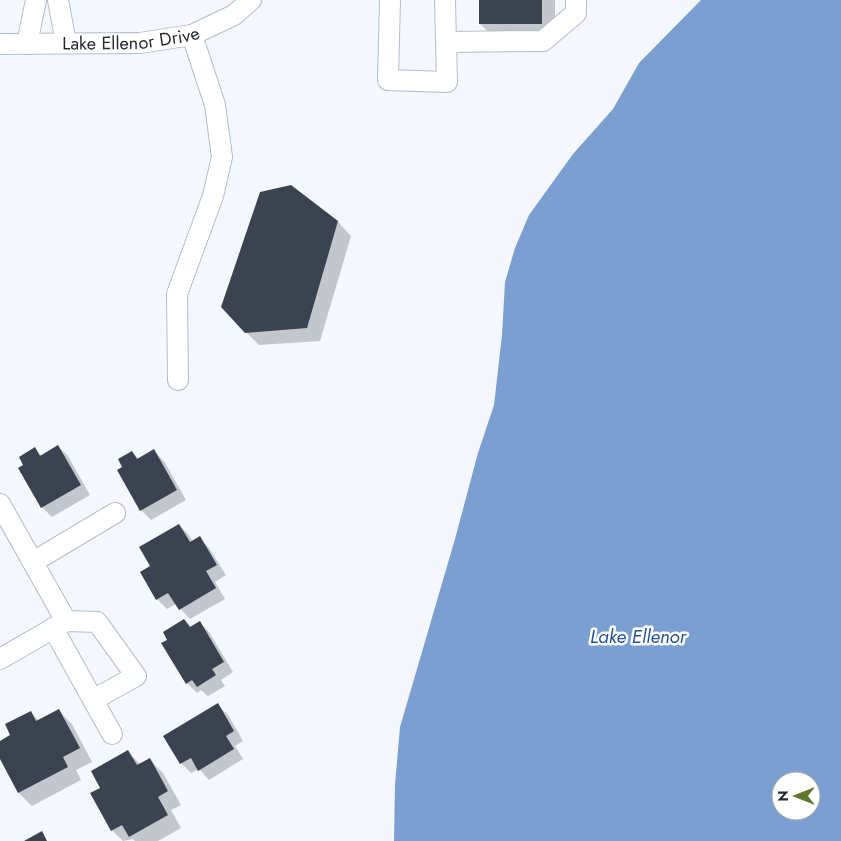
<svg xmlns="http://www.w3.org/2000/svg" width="841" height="841" viewBox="0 0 841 841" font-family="Jost,sans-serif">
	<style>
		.water { fill: #7a9fd0; fill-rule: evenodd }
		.shadow { fill: #0003 }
		.building { fill: #3a434f }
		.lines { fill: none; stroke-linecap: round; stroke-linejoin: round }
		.minor-casing { stroke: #b3bdcc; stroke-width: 22 }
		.minor { stroke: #fff; stroke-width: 20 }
		.labels { text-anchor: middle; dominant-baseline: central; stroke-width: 5; stroke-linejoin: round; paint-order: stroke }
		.street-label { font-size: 18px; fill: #262a2f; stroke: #fff }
		.water-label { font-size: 19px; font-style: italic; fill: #255492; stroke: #fff }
	</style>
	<rect width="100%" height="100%" fill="#f4f8fe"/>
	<path class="water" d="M701 0H841V841H394L395 785 400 727 455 539 478 453 494 405 502 335 505 282 515 248 529 215 573 154 613 109 639 63ZM781 781H811V811H781Z"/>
	<g class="shadow">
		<polygon points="480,0 555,0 555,37 494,37 480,24"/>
		<polygon points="291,187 338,222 351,236 320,341 259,345 246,332"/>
		<polygon points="58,446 68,456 90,495 52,517 42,507 25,465 35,449 42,456"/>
		<polygon points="154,451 164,461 186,500 151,520 141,510 124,468 132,452 139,459"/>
		<polygon points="179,525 189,535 193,542 199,538 209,548 226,575 215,582 225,599 190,619 176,604 167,609 157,599 152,567"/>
		<polygon points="184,620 191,627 199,622 209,632 233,672 221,680 225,686 208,696 201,690 197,693 187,683 169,640"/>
		<polygon points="218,705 228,715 243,741 235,746 243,759 209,780 199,769 191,773 181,763"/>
		<polygon points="59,711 72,724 92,762 76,770 81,780 32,806 19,793 0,756 0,742 12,736 31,712 39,721"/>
		<polygon points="128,752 141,765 150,760 163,773 181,805 171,810 181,828 158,841 135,841 133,839 123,841 112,830 102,788"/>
	</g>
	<g class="building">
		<rect x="479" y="0" width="63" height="24"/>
		<polygon points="291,185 338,221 307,328 245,333 221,307 260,192"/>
		<polygon points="58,445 81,485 41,508 18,468 23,465 19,457 35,447 40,456"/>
		<polygon points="154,449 177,490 140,511 117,470 122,467 118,459 132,451 137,459"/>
		<polygon points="179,524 190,542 200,536 217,565 206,571 216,588 179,610 168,593 156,600 140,572 150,566 139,547"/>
		<polygon points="184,619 190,627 200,621 224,662 212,669 216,675 197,687 192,680 186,684 161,643 167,640 163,632"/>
		<polygon points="218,703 234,731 226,736 234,749 198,771 191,758 180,764 163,736"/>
		<polygon points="59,709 80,748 63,757 68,767 18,793 0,759 0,741 10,735 5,724 31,711 36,721"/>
		<polygon points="128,750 137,765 150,758 168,791 158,797 168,815 129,837 122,825 111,831 90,793 100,788 91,771"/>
		<polygon points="42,831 47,841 24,841"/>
	</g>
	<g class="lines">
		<defs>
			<g id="minor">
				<polyline points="58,0 66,43"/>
				<polyline points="390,0 388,80 447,82 445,0"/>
				<polyline points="446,42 543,41 576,13 576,0"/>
				<path id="s1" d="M0 44 140 43 192 35 234 15 251 0"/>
				<polyline points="27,44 36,0"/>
				<polyline points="178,380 177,294 213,196 222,157 215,105 192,35"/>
				<polyline points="0,504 66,621"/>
				<polyline points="33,562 115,513"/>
				<polyline points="53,628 112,734"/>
				<polyline points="0,659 66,621 97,622 136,676 93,700"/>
			</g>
		</defs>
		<use href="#minor" class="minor-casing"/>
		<use href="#minor" class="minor"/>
	</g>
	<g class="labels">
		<g class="street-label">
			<text stroke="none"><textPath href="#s1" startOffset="131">Lake Ellenor Drive</textPath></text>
		</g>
		<g class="water-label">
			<text x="638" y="636">Lake Ellenor</text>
		</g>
	</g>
	<g transform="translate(796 796) rotate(270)"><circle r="24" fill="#ffffff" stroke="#a8aaac"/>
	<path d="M0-4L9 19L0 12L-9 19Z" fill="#60782b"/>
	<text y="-8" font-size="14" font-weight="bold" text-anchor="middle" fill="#262a2f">N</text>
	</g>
</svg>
